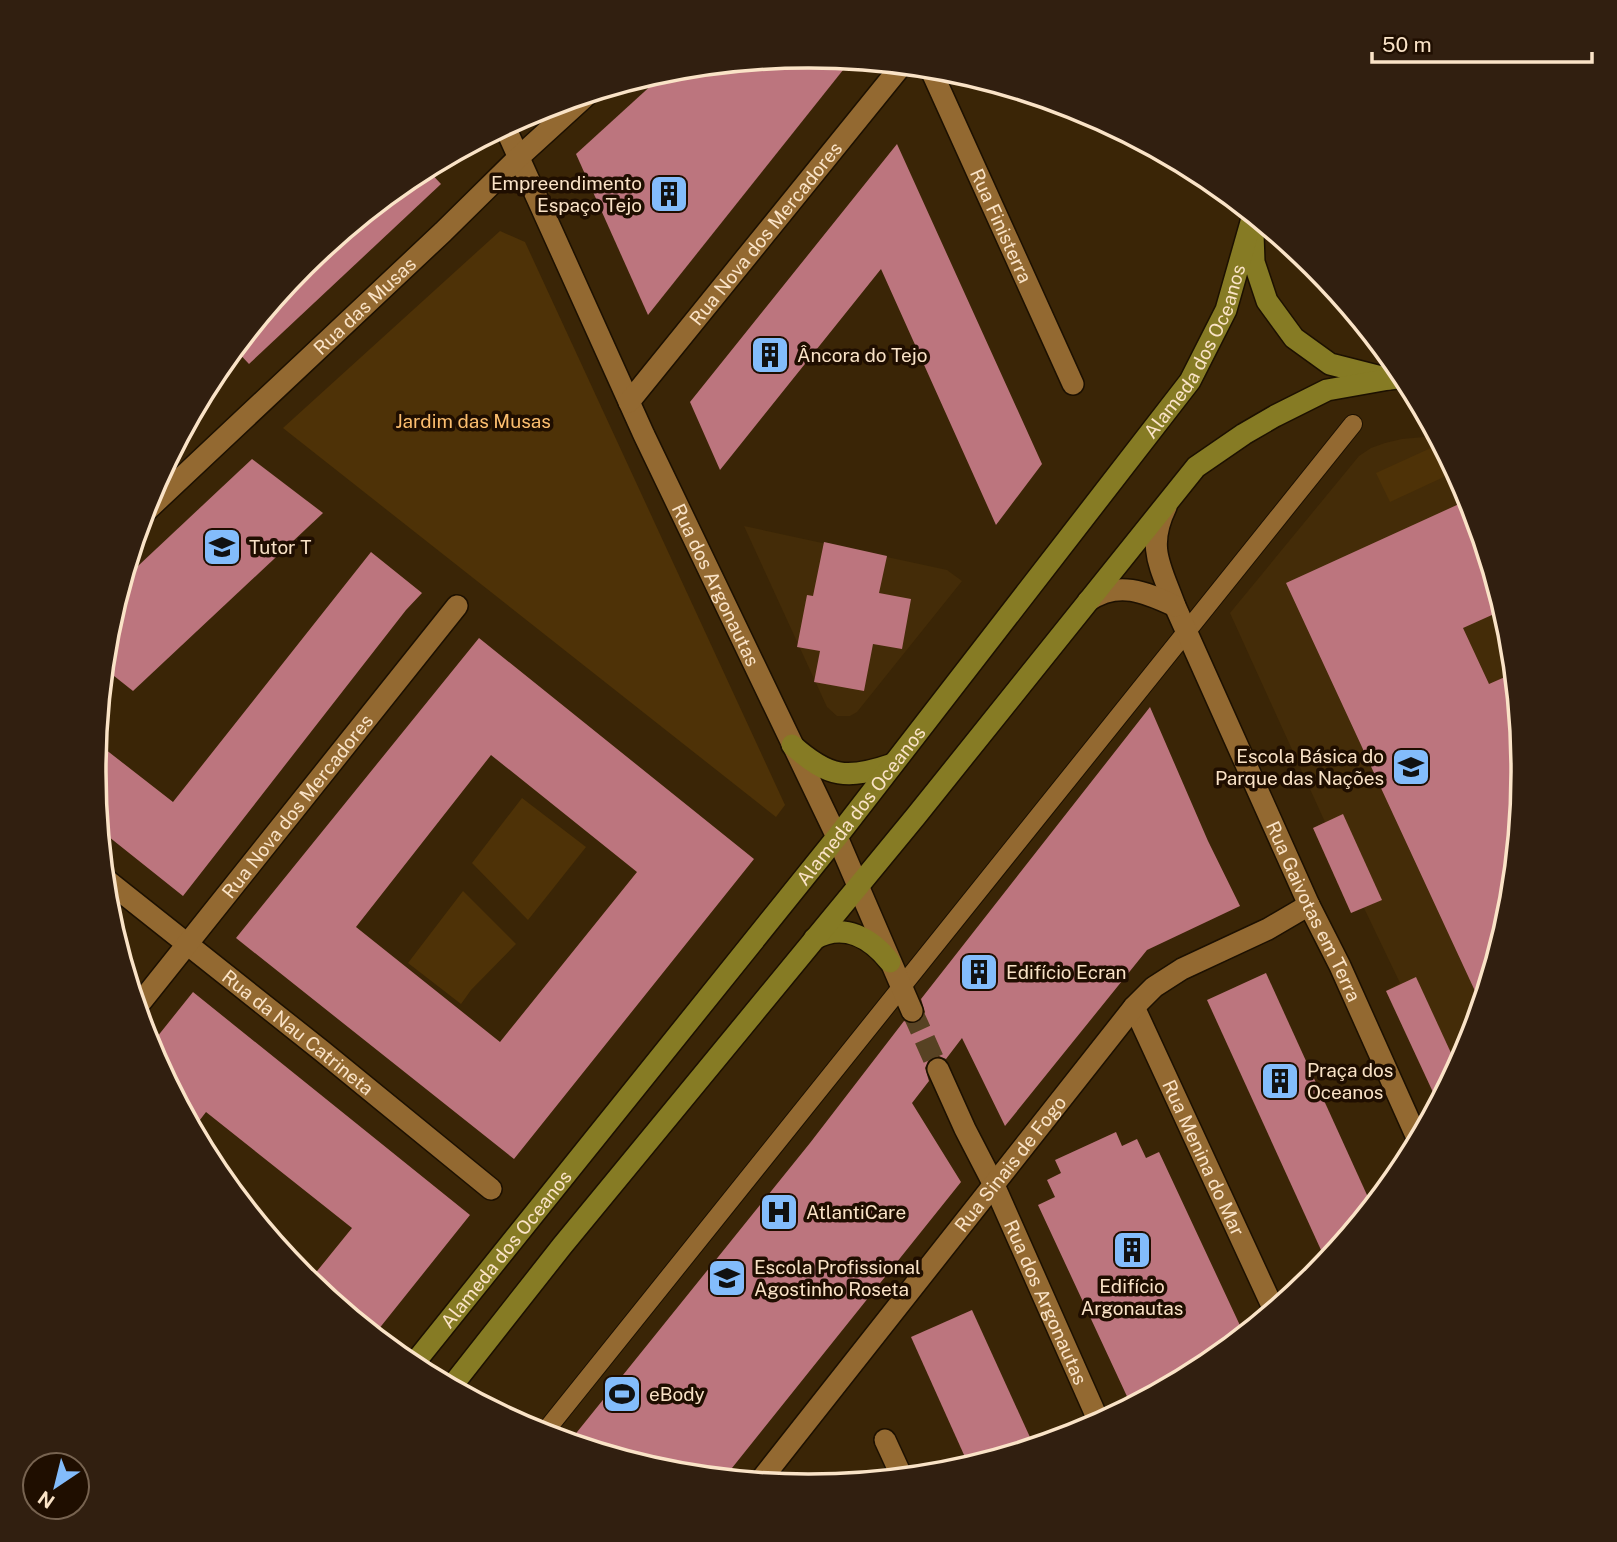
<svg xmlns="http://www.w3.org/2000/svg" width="1617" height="1542" viewBox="0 0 1617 1542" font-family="'Public Sans',sans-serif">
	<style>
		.built { fill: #442c08 }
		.green { fill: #4e3207 }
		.building { fill: #bc757e; fill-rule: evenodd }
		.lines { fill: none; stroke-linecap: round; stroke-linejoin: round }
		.minor-tunnel { stroke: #574223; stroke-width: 21; stroke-dasharray: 21 10; stroke-linecap: butt }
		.pedestrian-casing { stroke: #1c1001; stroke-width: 20 }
		.minor-casing { stroke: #1c1001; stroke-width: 24 }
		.secondary-casing { stroke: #1c1001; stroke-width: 24 }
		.pedestrian { stroke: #936931; stroke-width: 18 }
		.minor { stroke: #936931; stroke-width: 21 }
		.secondary { stroke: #867b24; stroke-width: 21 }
		.labels { text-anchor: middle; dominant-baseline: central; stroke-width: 7; stroke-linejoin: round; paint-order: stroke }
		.poi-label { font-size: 19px; fill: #fae3c7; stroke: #1f0e00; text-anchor: start }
		.street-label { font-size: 19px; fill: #fae3c7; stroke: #1f0e00 }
		.park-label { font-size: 19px; fill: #fcbe6e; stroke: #1f0e00 }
		.rim { fill: none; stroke: #fae3c7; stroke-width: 3.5 }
	</style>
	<rect width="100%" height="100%" fill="#3a2506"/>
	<g class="built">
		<polygon points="1436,436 1469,498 1510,632 1523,771 1510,911 1469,1045 1438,1103 1386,991 1400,983 1364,908 1351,913 1313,828 1325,822 1230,613 1359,456 1371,448 1385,443 1402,439"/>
		<polygon points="744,526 947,570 962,581 857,712 850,716 837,716 827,707"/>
	</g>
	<g class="green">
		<polygon points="500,231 525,242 785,805 776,817 283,428"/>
		<polygon points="1433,447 1446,476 1390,502 1376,473"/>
		<polygon points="522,798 586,847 528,920 472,863"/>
		<polygon points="463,891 516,944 471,990 461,1004 408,963"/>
	</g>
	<g class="building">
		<polygon points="809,56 851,60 648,315 576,154 667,71"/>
		<polygon points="897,144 1042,464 996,525 881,269 720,470 690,402"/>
		<polygon points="426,168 441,184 249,364 235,349 303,266 412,176"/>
		<polygon points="252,459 323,513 133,691 104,668 107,631 122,581"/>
		<polygon points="1470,499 1503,610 1463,628 1489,684 1514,673 1523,771 1510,911 1481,1004 1286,583"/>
		<polygon points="824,542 887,556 879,593 911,599 902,649 873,644 864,691 814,682 820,651 797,647 807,595 813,596"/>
		<polygon points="371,552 422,593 406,610 183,896 99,829 94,771 96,742 173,802"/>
		<path d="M479 638 754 859 514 1159 236 938ZM491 755 637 872 500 1042 356 927Z"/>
		<polygon points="1150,707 1208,841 1240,906 1147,950 1005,1126 962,1038 946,1059 939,1056 932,1057 928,1061 925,1068 929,1081 912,1103 961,1182 724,1478 669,1472 569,1442 810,1143 904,1021 911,1024 918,1023 922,1019 925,1012 921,999"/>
		<polygon points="1343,814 1382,900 1351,913 1313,828"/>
		<polygon points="1266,973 1372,1206 1326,1261 1207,1000"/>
		<polygon points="1416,977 1457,1066 1438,1103 1386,991"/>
		<polygon points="193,992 470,1215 374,1335 309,1281 352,1228 206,1112 193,1129 149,1047"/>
		<polygon points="1116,1132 1122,1146 1137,1139 1146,1158 1159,1152 1244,1334 1205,1366 1131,1405 1038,1205 1055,1197 1047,1180 1061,1173 1055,1160"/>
		<polygon points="972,1310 1034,1446 969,1466 911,1337"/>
	</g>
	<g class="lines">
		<polyline class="minor-tunnel" points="912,1011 938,1069"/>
		<defs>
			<polyline id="pedestrian" points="543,1434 1353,424"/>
			<g id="minor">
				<path id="s1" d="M930 68 1073 384"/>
				<path id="s2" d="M505 127 644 435 837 837 912 1011"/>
				<path id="s3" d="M629 402 902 65"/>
				<path id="s4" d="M1166 507C1146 548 1161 567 1175 606L1309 905 1340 966 1418 1140"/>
				<path id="s5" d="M143 514 443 232 519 157 587 95"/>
				<path d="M1088 601C1118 580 1145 592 1175 606"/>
				<path id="s6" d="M104 878 322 1051 491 1189"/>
				<path id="s7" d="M137 1007 457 606"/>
				<path id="s8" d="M1134 1007 1274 1310"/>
				<path id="s9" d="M938 1069 965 1129 994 1185 1099 1422"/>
				<polyline points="885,1440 902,1477"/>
				<path id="s10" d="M760 1481 1134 1007 1154 987 1182 969 1268 929 1309 905"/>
			</g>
			<g id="secondary">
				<polyline points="1253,234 1254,262 1267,301 1294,338 1330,364 1389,379 1405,377"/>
				<path d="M792 745C829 778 847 780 893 764"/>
				<path d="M814 939C844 922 871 938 890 962"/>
				<path id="s11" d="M412 1366 837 837 1190 381 1226 310 1253 215"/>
				<polyline points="451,1387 562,1246 916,816 1196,467 1244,434 1275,416 1327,390 1389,379"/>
			</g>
		</defs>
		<use href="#pedestrian" class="pedestrian-casing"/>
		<use href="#minor" class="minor-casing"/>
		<use href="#secondary" class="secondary-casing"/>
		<use href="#pedestrian" class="pedestrian"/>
		<use href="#minor" class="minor"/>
		<use href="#secondary" class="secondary"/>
	</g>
	<defs>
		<symbol id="building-square" viewBox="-11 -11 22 22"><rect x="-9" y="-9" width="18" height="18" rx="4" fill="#83bcfb" stroke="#1f0e00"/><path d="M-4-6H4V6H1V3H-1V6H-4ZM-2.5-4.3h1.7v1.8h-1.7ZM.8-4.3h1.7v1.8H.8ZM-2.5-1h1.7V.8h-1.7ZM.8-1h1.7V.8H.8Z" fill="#111"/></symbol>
		<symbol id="school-square" viewBox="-11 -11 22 22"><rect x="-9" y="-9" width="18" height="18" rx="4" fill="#83bcfb" stroke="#1f0e00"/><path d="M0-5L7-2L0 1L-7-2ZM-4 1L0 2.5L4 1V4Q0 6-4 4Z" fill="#111"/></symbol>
		<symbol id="hospital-square" viewBox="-11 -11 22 22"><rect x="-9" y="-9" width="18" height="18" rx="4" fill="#83bcfb" stroke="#1f0e00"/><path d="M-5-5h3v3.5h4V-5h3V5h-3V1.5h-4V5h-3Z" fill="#111"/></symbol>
		<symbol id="stadium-square" viewBox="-11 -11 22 22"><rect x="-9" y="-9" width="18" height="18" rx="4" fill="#83bcfb" stroke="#1f0e00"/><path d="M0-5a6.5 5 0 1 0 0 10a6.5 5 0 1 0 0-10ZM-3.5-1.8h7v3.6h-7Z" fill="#111"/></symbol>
	</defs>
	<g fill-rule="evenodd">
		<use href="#building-square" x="647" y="172" width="44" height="44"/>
		<use href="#building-square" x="748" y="333" width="44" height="44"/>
		<use href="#school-square" x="200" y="525" width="44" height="44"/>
		<use href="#school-square" x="1389" y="745" width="44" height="44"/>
		<use href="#building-square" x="957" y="950" width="44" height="44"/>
		<use href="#building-square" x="1258" y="1059" width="44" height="44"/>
		<use href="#hospital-square" x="757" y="1190" width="44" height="44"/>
		<use href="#building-square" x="1110" y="1228" width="44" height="44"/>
		<use href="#school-square" x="705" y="1256" width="44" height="44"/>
		<use href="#stadium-square" x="600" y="1372" width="44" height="44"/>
	</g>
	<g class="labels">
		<g class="poi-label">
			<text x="642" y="183" text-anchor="end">Empreendimento<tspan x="642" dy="22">Espaço Tejo</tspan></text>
			<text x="797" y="355">Âncora do Tejo</text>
			<text x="249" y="547">Tutor T</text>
			<text x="1384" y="756" text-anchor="end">Escola Básica do<tspan x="1384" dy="22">Parque das Nações</tspan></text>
			<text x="1006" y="972">Edifício Ecran</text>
			<text x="1307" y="1070">Praça dos<tspan x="1307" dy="22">Oceanos</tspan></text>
			<text x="806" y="1212">AtlantiCare</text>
			<text x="754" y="1267">Escola Profissional<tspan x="754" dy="22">Agostinho Roseta</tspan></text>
			<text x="1132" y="1286" text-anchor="middle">Edifício<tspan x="1132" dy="22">Argonautas</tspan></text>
			<text x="649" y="1394">eBody</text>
		</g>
		<g class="street-label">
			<text stroke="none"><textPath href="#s1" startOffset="173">Rua Finisterra</textPath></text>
			<text stroke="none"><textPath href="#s3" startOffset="217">Rua Nova dos Mercadores</textPath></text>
			<text stroke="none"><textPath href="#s5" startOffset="304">Rua das Musas</textPath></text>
			<text stroke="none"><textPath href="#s11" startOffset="1284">Alameda dos Oceanos</textPath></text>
			<text stroke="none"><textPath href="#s2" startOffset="504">Rua dos Argonautas</textPath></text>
			<text stroke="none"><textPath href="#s7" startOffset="257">Rua Nova dos Mercadores</textPath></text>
			<text stroke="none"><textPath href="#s11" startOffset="718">Alameda dos Oceanos</textPath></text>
			<text stroke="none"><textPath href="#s4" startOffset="439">Rua Gaivotas em Terra</textPath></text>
			<text stroke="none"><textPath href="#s6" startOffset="248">Rua da Nau Catrineta</textPath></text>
			<text stroke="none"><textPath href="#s8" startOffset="166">Rua Menina do Mar</textPath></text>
			<text stroke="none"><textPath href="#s10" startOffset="404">Rua Sinais de Fogo</textPath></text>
			<text stroke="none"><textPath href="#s11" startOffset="150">Alameda dos Oceanos</textPath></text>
			<text stroke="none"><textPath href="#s9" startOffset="257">Rua dos Argonautas</textPath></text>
		</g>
		<g class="park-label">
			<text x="473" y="421">Jardim das Musas</text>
		</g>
	</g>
	<path d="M0 0H1617V1542H0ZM808 68H809A702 702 0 0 1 1511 770V772A702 702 0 0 1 809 1474H808A702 702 0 0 1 106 772V770A702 702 0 0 1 808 68Z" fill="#311f10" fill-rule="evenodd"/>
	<path class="rim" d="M808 68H809A702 702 0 0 1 1511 770V772A702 702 0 0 1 809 1474H808A702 702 0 0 1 106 772V770A702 702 0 0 1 808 68Z"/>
	<g transform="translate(56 1486) rotate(215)"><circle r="33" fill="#1f0e00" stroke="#776350" stroke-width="2"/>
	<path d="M0-5L12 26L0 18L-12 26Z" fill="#83bcfb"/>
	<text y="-10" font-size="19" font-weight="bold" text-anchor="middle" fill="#fae3c7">N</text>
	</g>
	<path d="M1372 52v10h220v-10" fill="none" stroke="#fae3c7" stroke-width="3.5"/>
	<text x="1382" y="52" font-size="21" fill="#fae3c7" stroke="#1f0e00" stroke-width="5" paint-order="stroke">50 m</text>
</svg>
